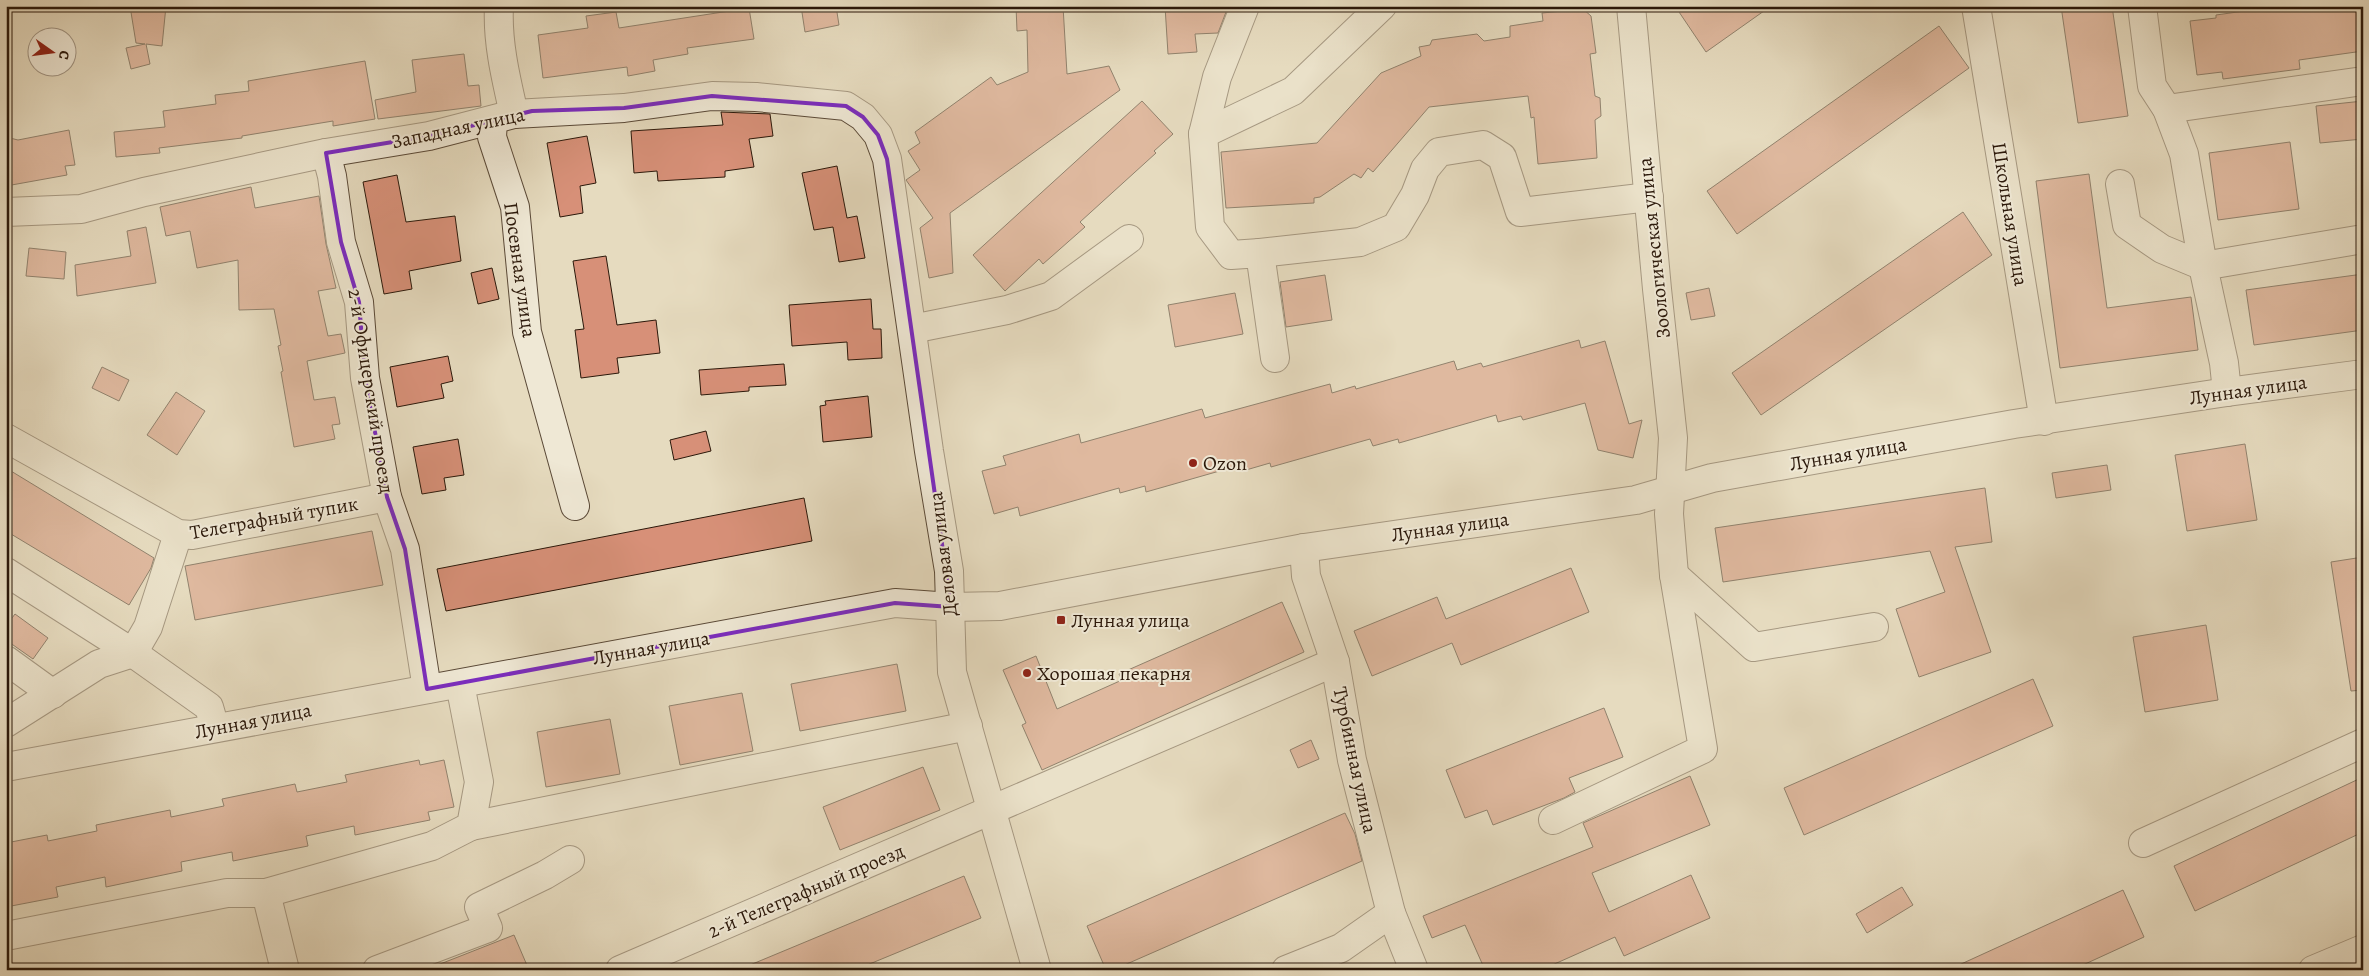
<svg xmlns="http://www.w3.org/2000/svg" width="2369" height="976" viewBox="0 0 2369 976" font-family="Alegreya,serif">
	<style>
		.building { fill: #d79078; stroke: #2b180a }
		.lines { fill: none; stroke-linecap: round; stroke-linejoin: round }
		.minor-casing { stroke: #5a4937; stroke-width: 30 }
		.minor { stroke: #efe8d5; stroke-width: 28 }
		.marked { fill: none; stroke: #7b2cbf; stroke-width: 4; stroke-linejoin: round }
		.poi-dot { fill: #8f2418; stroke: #efe8d5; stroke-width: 2 }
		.labels { text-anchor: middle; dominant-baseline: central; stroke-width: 4; stroke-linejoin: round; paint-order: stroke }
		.street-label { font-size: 20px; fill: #2b180a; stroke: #efe8d5 }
		.poi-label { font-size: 20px; fill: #2b180a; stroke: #efe8d5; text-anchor: start }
	</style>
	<rect width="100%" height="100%" fill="#e6dbbf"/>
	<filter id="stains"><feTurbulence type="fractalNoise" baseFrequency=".004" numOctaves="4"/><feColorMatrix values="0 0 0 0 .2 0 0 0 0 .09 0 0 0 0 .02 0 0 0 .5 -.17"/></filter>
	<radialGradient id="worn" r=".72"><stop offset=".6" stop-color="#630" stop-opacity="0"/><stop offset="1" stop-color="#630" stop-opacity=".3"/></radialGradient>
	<g class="building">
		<polygon points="130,6 166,6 162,46 146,44 150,64 131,69 126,48 145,44 136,43"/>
		<polygon points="801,6 836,6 839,25 805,32"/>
		<polygon points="1016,6 1063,6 1067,74 1109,66 1120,90 950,213 953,273 929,278 920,228 933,218 906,180 920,170 908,151 920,143 915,132 991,77 997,85 1028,72 1027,30 1017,31"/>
		<polygon points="1165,6 1225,6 1226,12 1218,33 1195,34 1197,52 1168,54"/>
		<polygon points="1675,6 1771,6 1706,52"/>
		<polygon points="2061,6 2112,6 2128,116 2078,123"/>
		<polygon points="2280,6 2363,6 2363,51 2299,60 2300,69 2223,79 2222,72 2197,75 2190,21 2216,18 2216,15"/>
		<polygon points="749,8 754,39 687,48 688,54 653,60 655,71 628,76 627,67 543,78 538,35 588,28 586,16 616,12 619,28"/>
		<polygon points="1583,9 1591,16 1596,53 1590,54 1595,96 1600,98 1601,116 1595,120 1597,158 1538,164 1534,117 1531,118 1528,96 1429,107 1373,172 1368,168 1361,178 1354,174 1320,197 1314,198 1314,203 1226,208 1221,152 1317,143 1381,73 1421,56 1419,47 1430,45 1432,40 1477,34 1484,41 1510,37 1510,26 1543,21 1542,13"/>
		<polygon points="1939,26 1969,68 1737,234 1707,191"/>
		<polygon points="464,54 468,86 479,85 481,106 378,119 375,100 416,92 412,60"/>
		<polygon points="365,61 375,119 333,126 333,121 242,136 242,138 159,148 160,153 116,157 114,132 165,127 163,111 216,104 215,95 249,91 248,81"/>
		<polygon points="1142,101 1173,134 1154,151 1156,153 1080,222 1085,227 1043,264 1039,259 1005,291 973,255"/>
		<polygon points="2363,101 2363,139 2320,143 2316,106"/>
		<polygon points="721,112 770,114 773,136 749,139 754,167 725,171 725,177 658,181 657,171 634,173 631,131 723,125"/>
		<polygon points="69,130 75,165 65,166 67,175 6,186 6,137 18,140"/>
		<polygon points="587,136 596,183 580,186 583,213 560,217 547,143"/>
		<polygon points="2290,142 2299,209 2218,220 2209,153"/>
		<polygon points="837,166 847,218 857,216 865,258 839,262 833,227 814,230 802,173"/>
		<polygon points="2089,174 2107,308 2191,297 2198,350 2060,368 2036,181"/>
		<polygon points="397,175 406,222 455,216 461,261 409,271 412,289 384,294 363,182"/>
		<polygon points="251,187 255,208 319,196 326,244 336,288 318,291 328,336 341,334 345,353 307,361 314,400 335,397 340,424 332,425 335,439 294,447 281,372 283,371 278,346 281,345 274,309 239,310 238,260 197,268 190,231 166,236 160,207"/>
		<polygon points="1963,212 1992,255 1761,415 1732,373"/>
		<polygon points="146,227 156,283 77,296 75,265 131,256 127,231"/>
		<polygon points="29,248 66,252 64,279 26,276"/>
		<polygon points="606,256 617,325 656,320 660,353 617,358 619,373 581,378 575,330 584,329 573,261"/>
		<polygon points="492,268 499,299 478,304 471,273"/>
		<polygon points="2363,274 2363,330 2254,345 2246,290"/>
		<polygon points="1325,275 1332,320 1286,327 1280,282"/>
		<polygon points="1709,288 1715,316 1691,320 1686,293"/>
		<polygon points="1235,293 1243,334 1175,347 1168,305"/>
		<polygon points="871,299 873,329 881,329 882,358 848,360 847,342 792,346 789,305"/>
		<polygon points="1579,340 1581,348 1605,341 1629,424 1642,420 1633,458 1598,450 1585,403 1523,420 1521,416 1498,422 1496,415 1399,443 1398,439 1373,446 1370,439 1271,467 1270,463 1246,470 1244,464 1146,492 1145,486 1120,493 1119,488 1020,516 1018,507 994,514 982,471 1006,465 1003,456 1079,434 1081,443 1202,409 1205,418 1330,384 1332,393 1355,386 1356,389 1454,361 1457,370 1481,363 1483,367"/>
		<polygon points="448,356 453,381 441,384 444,398 397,407 390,367"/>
		<polygon points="784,364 786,385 749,387 749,391 701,395 699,370"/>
		<polygon points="102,367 129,380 119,401 92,388"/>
		<polygon points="176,392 205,411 177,455 147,435"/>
		<polygon points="868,396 872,437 823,442 820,406 826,405 825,401"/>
		<polygon points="706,431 711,451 674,460 670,440"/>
		<polygon points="458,439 464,475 444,478 446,490 422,494 413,447"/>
		<polygon points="2245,444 2257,520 2187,531 2175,455"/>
		<polygon points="2107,465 2111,490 2056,498 2052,473"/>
		<polygon points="6,468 154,558 151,568 129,605 6,531"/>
		<polygon points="1985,488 1992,542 1955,547 1991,652 1919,677 1896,609 1945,592 1930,551 1723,582 1715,528"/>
		<polygon points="804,498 812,541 446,611 437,569"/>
		<polygon points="372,531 383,585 195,620 185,566"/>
		<polygon points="2363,557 2363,690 2351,691 2331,562"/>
		<polygon points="1571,568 1589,612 1461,665 1452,643 1372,676 1354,631 1437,597 1446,619"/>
		<polygon points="1282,602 1304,652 1042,770 1022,725 1026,723 1003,670 1036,656 1057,709 1122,680 1119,674"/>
		<polygon points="15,614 48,638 33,659 6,640 6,626"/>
		<polygon points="2206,625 2218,700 2145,712 2133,637"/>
		<polygon points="897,664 906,711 800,731 791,684"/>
		<polygon points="2033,679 2053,726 1804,835 1784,788"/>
		<polygon points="742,693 753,751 680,765 669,706"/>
		<polygon points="1604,708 1623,757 1569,778 1575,792 1564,798 1493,825 1487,810 1465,818 1446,770"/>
		<polygon points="610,719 620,774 546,787 537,732"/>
		<polygon points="1311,740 1319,759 1298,768 1290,750"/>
		<polygon points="419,760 420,765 444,760 454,807 428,812 430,820 355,835 354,826 306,836 308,846 233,861 232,852 181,862 182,871 106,887 105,877 56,887 58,897 6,907 6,843 47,835 48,841 97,831 96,825 170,810 171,817 224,806 222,799 295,784 297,792 347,782 345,775"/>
		<polygon points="923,767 940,810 840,850 823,807"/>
		<polygon points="1690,776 1710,825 1592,873 1609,912 1691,875 1710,918 1624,956 1615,937 1541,970 1485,970 1465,925 1432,938 1423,916 1593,847 1583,823"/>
		<polygon points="2363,777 2363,832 2195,911 2174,866"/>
		<polygon points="1345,813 1355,834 1362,861 1113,970 1106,970 1087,926"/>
		<polygon points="964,876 981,918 855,970 738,970"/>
		<polygon points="1902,887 1913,905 1867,933 1856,914"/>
		<polygon points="2123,890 2144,937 2072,970 1948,970"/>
		<polygon points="514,935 529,970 430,970 430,968"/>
	</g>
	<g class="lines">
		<defs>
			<g id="minor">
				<path d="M499 6C497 42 506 79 514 114"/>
				<polyline points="1245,6 1217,77 1203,134 1210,227 1231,255 1260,253 1275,358"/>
				<polyline points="1976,6 2044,421"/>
				<polyline points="2142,6 2152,86 2167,109 2184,154 2203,266 2363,239"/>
				<polyline points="2167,109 2363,81"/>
				<polyline points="493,120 492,137 515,207 527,332 575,506"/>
				<polyline points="1203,134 1293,91 1382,6"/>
				<polyline points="326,153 332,176 341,242 359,302 365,378 387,497 405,549 427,689"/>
				<polyline points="2120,184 2127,225 2162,249 2203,266 2224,363 2227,392"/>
				<polyline points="6,212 81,209 144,192 326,153 429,136 514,114 624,108 712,96 756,97 846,106 863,117 878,135 887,159 929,451 949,571 952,672 1037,970"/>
				<polyline points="1260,253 1360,242 1396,227 1415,195 1425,169 1439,152 1483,145 1502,157 1520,212 1649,197"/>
				<polyline points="912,329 1007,310 1051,296 1129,239"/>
				<polyline points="6,438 178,534 192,535 387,497"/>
				<polyline points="1304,548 1306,576 1335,662 1352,760 1391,913 1414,970"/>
				<polyline points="6,572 133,653 209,707 215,728"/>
				<polyline points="1674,575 1754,647 1874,627"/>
				<polyline points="6,660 53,694"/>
				<polyline points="6,723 99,664 133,653 148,627 178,534"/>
				<polyline points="6,767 895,603 951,607 1000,606 1304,548 1636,500 1712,478 2014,424 2227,392 2363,374"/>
				<polyline points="1553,820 1703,749 1674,575 1669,514 1673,438 1657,289 1631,6"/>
				<polyline points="471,826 968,726"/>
				<polyline points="2143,843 2363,743"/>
				<polyline points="266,893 285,970"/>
				<polyline points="6,936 227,893 266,893 432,846 471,826 479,782 460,684"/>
				<polyline points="377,970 488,928 479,907 545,875 570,860"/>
				<polyline points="620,970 1335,662"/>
				<polyline points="1286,970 1341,948 1391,913"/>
				<polyline points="2313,970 2363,949"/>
			</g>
		</defs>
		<use href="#minor" class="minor-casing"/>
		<use href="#minor" class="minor"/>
	</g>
	<path d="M0 0H2369V976H0ZM712 96 846 106 863 117 878 135 887 159 951 607 895 603 427 689 405 549 387 497 365 378 359 302 341 242 326 153 429 136 532 111 624 108Z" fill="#e6dbbf" fill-opacity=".55" fill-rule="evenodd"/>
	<path class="marked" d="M712 96 846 106 863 117 878 135 887 159 951 607 895 603 427 689 405 549 387 497 365 378 359 302 341 242 326 153 429 136 532 111 624 108Z"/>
	<g class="poi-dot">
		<circle cx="1193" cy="463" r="5"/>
		<rect x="1056" y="615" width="10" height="10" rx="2.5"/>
		<circle cx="1027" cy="673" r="5"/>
	</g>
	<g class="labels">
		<g class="street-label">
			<text transform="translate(458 128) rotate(-12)">Западная улица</text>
			<text transform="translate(2010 214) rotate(81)">Школьная улица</text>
			<text transform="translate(1654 248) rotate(-96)">Зоологическая улица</text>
			<text transform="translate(520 270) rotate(82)">Посевная улица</text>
			<text transform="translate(2248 390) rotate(-8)">Лунная улица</text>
			<text transform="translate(371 391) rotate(81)">2-й Офицерский проезд</text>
			<text transform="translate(1848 454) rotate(-10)">Лунная улица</text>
			<text transform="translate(274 518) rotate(-10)">Телеграфный тупик</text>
			<text transform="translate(1450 527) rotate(-8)">Лунная улица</text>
			<text transform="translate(943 554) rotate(-97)">Деловая улица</text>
			<text transform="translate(651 648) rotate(-10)">Лунная улица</text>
			<text transform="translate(253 721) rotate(-11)">Лунная улица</text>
			<text transform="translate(1355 760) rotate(78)">Турбинная улица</text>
			<text transform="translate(806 891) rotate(-23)">2-й Телеграфный проезд</text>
		</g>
		<g class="poi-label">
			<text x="1203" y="463">Ozon</text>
			<text x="1071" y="620">Лунная улица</text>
			<text x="1037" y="673">Хорошая пекарня</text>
		</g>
	</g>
	<rect width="2369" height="976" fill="none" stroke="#e6dbbf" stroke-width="25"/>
	<rect x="8" y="8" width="2354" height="961" fill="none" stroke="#2b180a" stroke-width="2.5"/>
	<rect x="12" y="12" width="2344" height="951" fill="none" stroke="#2b180a"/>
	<g transform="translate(52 52) rotate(104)"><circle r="24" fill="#efe8d5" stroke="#a19584"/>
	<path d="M0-4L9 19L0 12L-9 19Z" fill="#8f2418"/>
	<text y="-8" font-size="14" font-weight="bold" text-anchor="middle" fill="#2b180a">С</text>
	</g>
	<rect width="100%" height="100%" filter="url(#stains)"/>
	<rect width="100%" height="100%" fill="url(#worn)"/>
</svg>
